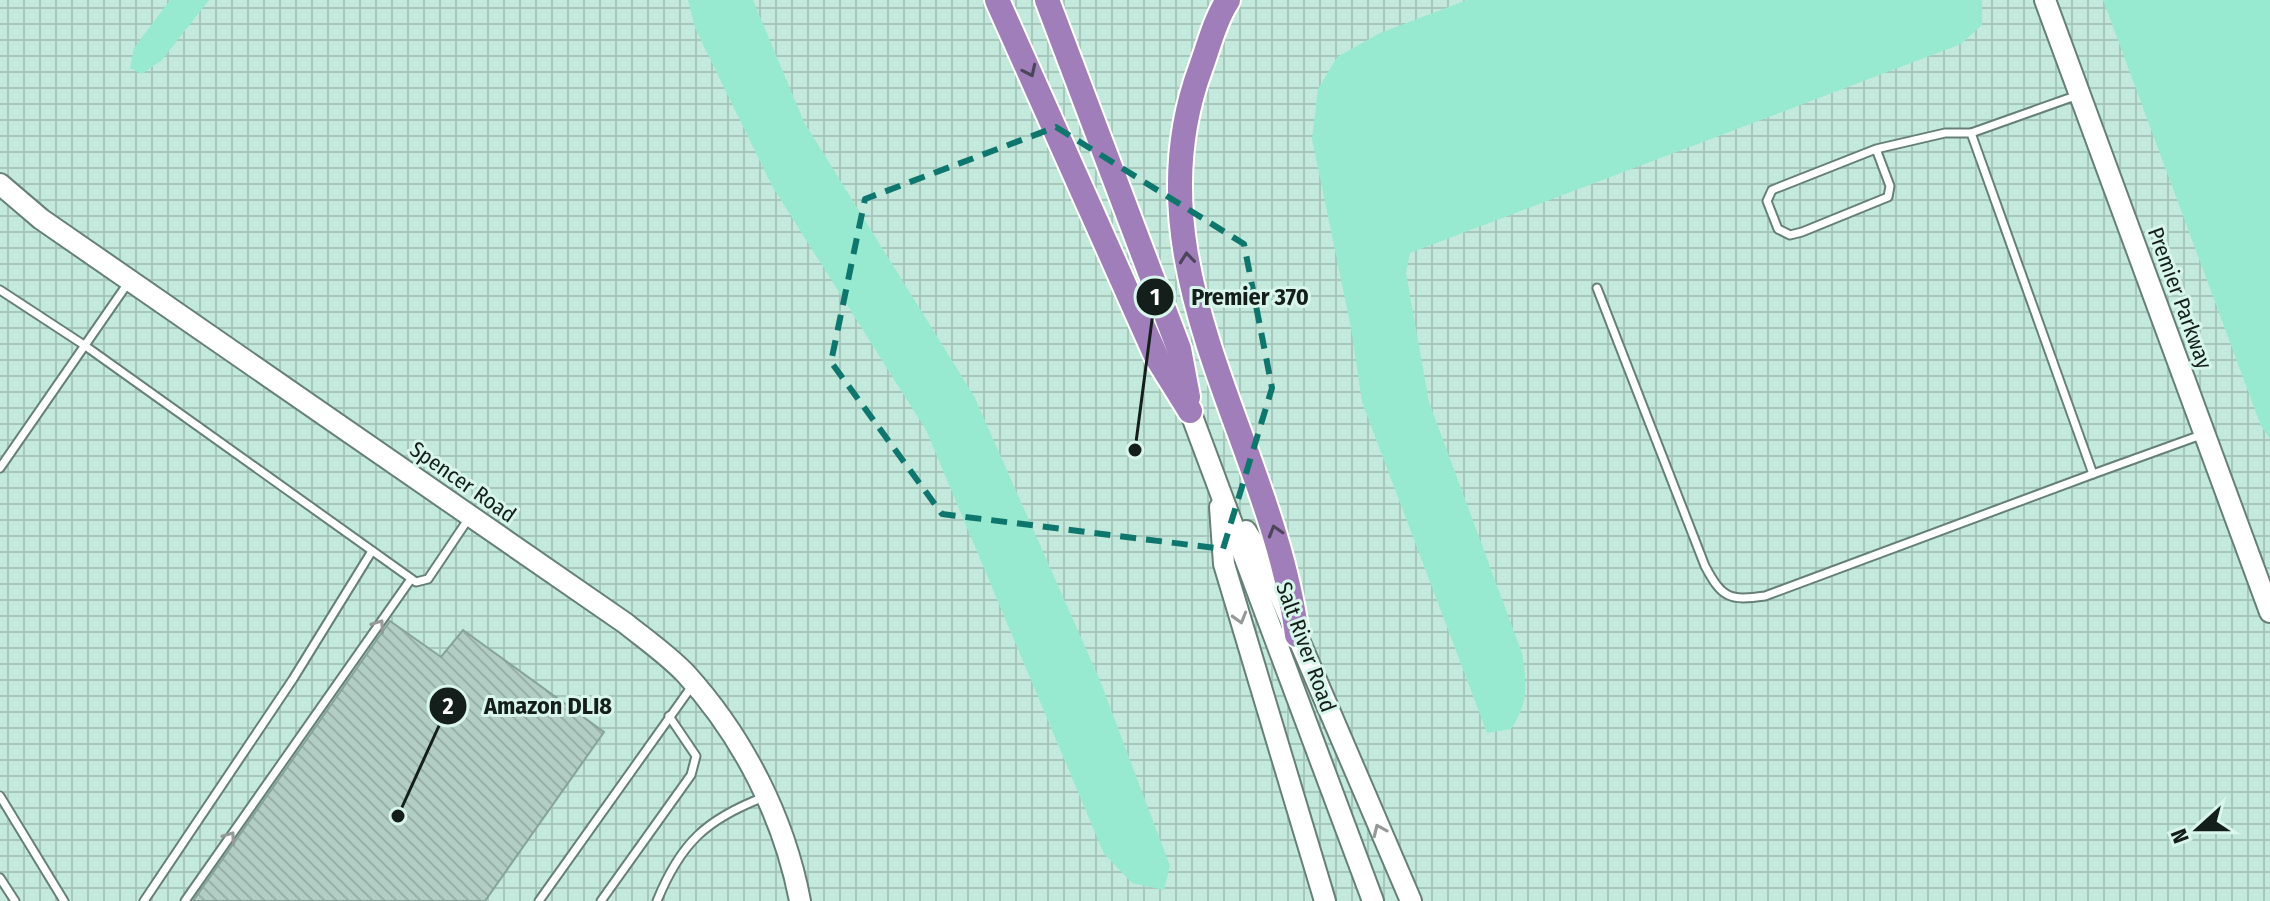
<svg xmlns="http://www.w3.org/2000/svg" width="2270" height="901" viewBox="0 0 2270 901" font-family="'Fira Sans Condensed',sans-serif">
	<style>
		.industrial { fill: url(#industrial-grid) }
		.water { fill: #97ead0 }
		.building { fill: url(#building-back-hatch); stroke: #87a399; stroke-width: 2 }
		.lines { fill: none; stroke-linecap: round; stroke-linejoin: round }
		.lane-casing { stroke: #668077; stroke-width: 11 }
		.secondary-casing { stroke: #668077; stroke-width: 24 }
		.highway-casing { stroke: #fff; stroke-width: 28 }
		.lane { stroke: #fff; stroke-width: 7 }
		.secondary { stroke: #fff; stroke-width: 20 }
		.highway { stroke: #9f7eba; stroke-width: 24 }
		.oneway { stroke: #4c455b }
		.oneway2 { stroke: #959a98 }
		.marked { fill: none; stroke: #0f766e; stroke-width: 6; stroke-dasharray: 16 10; stroke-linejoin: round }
		.labels { text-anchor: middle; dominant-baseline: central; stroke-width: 6; stroke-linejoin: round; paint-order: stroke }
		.street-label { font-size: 22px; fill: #141f1b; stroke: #d8f6eb }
		.leader { fill: none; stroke: #141f1b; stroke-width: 3 }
		.callout-dot { fill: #141f1b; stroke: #d8f6eb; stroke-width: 3 }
		.mark-label { font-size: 24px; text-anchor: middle; font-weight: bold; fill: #fff }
		.callout-label { font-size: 24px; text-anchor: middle; font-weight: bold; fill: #141f1b; stroke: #d8f6eb; stroke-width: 6; stroke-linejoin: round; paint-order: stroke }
	</style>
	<defs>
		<pattern id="industrial-grid" width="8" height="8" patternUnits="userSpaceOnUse" patternTransform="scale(2)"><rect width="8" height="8" fill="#c3e9dc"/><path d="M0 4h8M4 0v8" fill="none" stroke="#a7c7bc"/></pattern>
		<pattern id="building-back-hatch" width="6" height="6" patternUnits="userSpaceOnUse" patternTransform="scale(2)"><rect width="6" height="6" fill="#b2cec4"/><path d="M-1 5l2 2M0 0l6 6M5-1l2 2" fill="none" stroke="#98b0a8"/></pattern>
	</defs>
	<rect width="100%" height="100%" fill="#d8f6eb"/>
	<rect class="industrial" x="0" y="0" width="2270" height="901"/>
	<g class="water">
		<polygon points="170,0 209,0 162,60 142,74 130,68 134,48"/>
		<polygon points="688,0 753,0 804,122 974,396 1099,678 1170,866 1164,890 1132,883 1104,854 926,430 772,186 695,28"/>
		<path d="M1467 0H1982V25L1961 44 1410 253 1406 273 1429 402 1522 653C1527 683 1529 703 1511 729L1487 733 1362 402 1351 328 1312 139 1318 89 1337 57 1380 33Z"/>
		<polygon points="2103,0 2270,0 2270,439 2261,426"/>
	</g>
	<polygon class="building" points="390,621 441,657 463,630 604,732 485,901 193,901"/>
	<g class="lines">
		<defs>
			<g id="lane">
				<polyline points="1971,133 2078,95"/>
				<polyline points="1876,149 1772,190 1767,201 1778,229 1790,235 1802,232 1888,197 1890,186 1876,149 1945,133 1971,133 2093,474 2201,435"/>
				<path d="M1597 288 1705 566C1722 598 1729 601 1765 596L2093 474"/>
				<polyline points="0,290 84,345 416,582 428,579 469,518"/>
				<polyline points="0,468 128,283"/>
				<polyline points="0,796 64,901"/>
				<polyline points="0,878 15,901"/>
				<polyline points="144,901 293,679 372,551"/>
				<polyline points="185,901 411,579"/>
				<polyline points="539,901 692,686"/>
				<polyline points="601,901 691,775 696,756 669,716"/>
				<path d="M657 901C681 842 707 819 764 797"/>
			</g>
			<g id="secondary">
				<polyline points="2045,0 2270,612"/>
				<path d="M0 184 41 219 625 623C645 639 668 655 686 674 743 737 784 817 800 901"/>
				<polyline points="1190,411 1373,901"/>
				<polyline points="1220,507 1224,564 1325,901"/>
				<polyline points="1246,531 1266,563 1411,901"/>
			</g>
			<g id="highway">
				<polyline points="997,0 1157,358 1190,411"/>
				<polyline points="1047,0 1179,349 1188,397"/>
				<path d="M1228 0C1215 20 1209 45 1201 67 1126 268 1272 441 1297 635"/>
			</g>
		</defs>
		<use href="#lane" class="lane-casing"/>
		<use href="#secondary" class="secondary-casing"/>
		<use href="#highway" class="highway-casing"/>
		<use href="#lane" class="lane"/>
		<use href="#secondary" class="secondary"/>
		<use href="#highway" class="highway"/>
	</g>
	<defs><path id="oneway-chevron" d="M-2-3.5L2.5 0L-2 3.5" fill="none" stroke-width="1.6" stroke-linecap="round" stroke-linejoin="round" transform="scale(2)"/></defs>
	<g class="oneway">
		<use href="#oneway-chevron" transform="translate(1030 71) rotate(65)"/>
		<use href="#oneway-chevron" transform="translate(1187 258) rotate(-96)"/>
		<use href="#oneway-chevron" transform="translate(1275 531) rotate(-107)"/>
	</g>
	<g class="oneway2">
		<use href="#oneway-chevron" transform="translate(1240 618) rotate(74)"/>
		<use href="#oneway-chevron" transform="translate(379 625) rotate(-55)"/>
		<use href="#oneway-chevron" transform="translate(1379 830) rotate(-114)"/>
		<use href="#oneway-chevron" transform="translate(230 837) rotate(-55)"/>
	</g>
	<path class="marked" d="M1056 127 1244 244 1272 388 1223 549 942 514 831 362 865 199Z"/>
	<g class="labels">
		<g class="street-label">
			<text transform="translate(2180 298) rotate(70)">Premier Parkway</text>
			<text transform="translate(463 482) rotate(35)">Spencer Road</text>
			<text transform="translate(1306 647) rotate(70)">Salt River Road</text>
		</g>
	</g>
	<path class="leader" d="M1135 450L1155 297M398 816L448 706"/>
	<g class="callout-dot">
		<circle cx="1135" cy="450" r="8"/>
		<circle cx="398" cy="816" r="8"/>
		<circle cx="1155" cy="297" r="20"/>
		<circle cx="448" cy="706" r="20"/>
	</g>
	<g class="mark-label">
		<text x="1155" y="305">1</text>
		<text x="448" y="714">2</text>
	</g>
	<g class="callout-label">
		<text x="1250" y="305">Premier 370</text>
		<text x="548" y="714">Amazon DLI8</text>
	</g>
	<g transform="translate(2198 829) rotate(249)" stroke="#d8f6eb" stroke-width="6" paint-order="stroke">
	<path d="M0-6L14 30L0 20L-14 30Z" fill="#141f1b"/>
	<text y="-12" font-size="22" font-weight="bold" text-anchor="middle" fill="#141f1b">N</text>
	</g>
</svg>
